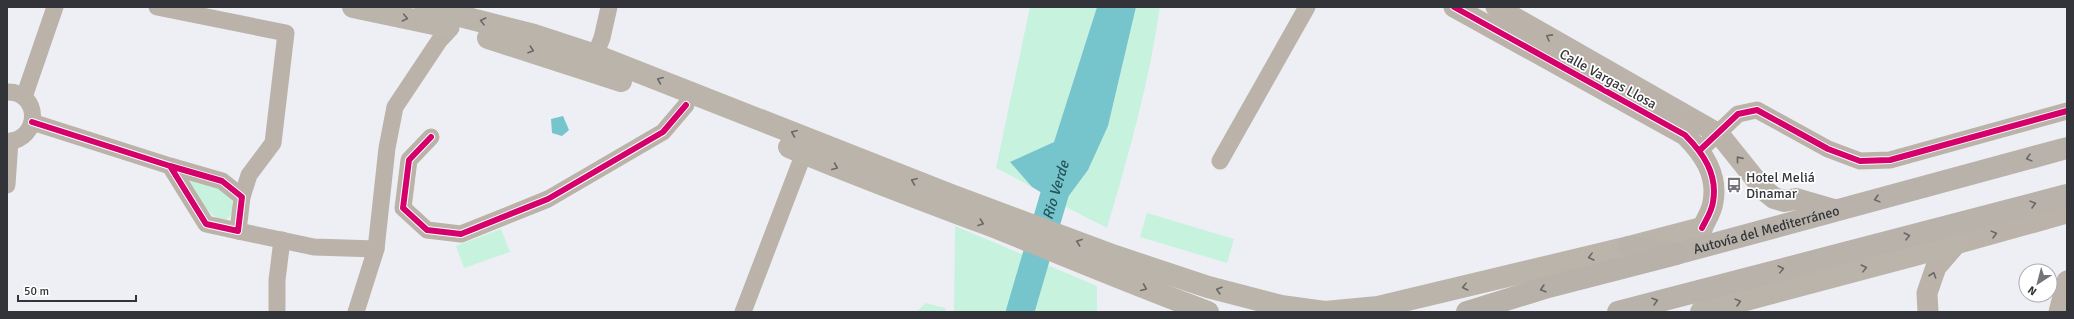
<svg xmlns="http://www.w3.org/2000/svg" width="2074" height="319" viewBox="0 0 2074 319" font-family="Signika,sans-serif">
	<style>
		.green { fill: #c7f2de }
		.water { fill: #76c4cc }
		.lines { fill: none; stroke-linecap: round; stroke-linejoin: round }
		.river { stroke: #76c4cc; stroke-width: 28 }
		.minor { stroke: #bbb3a9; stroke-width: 17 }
		.tertiary { stroke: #bbb3a9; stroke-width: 21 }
		.primary { stroke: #bbb4ab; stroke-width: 22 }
		.trunk { stroke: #b9b2aa; stroke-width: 22 }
		.motorway { stroke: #b7b1a9; stroke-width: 22 }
		.cycleway-casing { stroke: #fff; stroke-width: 8 }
		.cycleway { stroke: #d6006c; stroke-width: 6 }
		.oneway { stroke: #696767 }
		.oneway2 { stroke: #696766 }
		.oneway3 { stroke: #696666 }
		.oneway4 { stroke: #686666 }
		.labels { text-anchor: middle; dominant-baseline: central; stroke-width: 3.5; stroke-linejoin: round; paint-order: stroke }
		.street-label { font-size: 14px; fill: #333439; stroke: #fff }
		.poi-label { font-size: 14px; fill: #333439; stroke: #fff; text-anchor: start }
		.water-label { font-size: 15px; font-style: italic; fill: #245458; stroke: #fff }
	</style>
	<rect width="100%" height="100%" fill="#eeeff5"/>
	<g class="green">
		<polygon points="1030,7 1097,7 1054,142 1010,162 1032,187 996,168"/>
		<path d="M1136 7H1160C1149 83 1129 154 1107 228L1062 205 1088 170 1108 126Z"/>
		<path d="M185 179C201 182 230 185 233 206 234 213 230 217 224 221 205 214 196 195 185 179Z"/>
		<polygon points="1147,213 1234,239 1227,263 1140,237"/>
		<polygon points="955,226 1097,286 1097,312 954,312"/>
		<polygon points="501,229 510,252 464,268 456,246"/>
		<polygon points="926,303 945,308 946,312 916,312"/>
	</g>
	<g class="water">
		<polygon points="1097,7 1136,7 1108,126 1088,170 1062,205 1032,187 1010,162 1054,142"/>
		<polygon points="563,116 569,130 562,136 552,133 551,119"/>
	</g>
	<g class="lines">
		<path class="river" id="s1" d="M1020 312 1064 162"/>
		<g class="minor">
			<polyline points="157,7 286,33 273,143 249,175 242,197"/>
			<polyline points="595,55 602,38 609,7"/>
			<path d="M7 92C40 91 42 139 7 142"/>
			<polyline points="24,97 55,7"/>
			<polyline points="32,122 170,166 206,224 238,231 242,197 222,181 170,166"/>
			<polyline points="431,137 409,160 403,208 427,230 461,234 548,199 663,132 686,105"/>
			<polyline points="1700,150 1738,114 1757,110 1828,149 1860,161 1890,160 2067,111"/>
			<polyline points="1220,161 1307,7"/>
			<polyline points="7,185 10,141"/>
			<polyline points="238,231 314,247 376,249"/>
			<polyline points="277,312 277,280 282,240"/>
			<polyline points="356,312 376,249 387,148 395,107 439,41 451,28"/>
			<polyline points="743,312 804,153"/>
		</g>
		<g class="tertiary">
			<path d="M1454 7 1685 135C1703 153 1718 174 1713 202 1712 211 1706 220 1702 228"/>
			<polyline points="1496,7 1719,134 1764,190"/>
			<polyline points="1928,312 1927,293 1936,267 1956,244 2067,213"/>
			<polyline points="2059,312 2067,281"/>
		</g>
		<g class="primary">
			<polyline points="353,7 448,27"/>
			<polyline points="425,7 534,35 595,55 951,195 1115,256 1208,287 1281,306 1325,312 1378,307 1629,247 1702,228"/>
			<polyline points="488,38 621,81"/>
			<path d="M789 147C855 175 922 200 989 225 1062 254 1135 285 1208 312"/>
			<polyline points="1701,312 1956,244"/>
		</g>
		<g class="trunk">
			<polyline points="1764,190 1774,198 1784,201 1796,199 1834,210"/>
			<path id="s2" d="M1629 247 1676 254 2067 148"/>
			<polyline points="1618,312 2067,195"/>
		</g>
		<polyline class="motorway" points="1467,312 1548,287 1676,254"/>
		<defs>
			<g id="cycleway">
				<path d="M1454 7 1685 135C1703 153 1718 174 1713 202 1712 211 1706 220 1702 228"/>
				<polyline points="32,122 170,166 206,224 238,231 242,197 222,181 170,166"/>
				<polyline points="431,137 409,160 403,208 427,230 461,234 548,199 663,132 686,105"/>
				<polyline points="1700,150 1738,114 1757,110 1828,149 1860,161 1890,160 2067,111"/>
			</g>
		</defs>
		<use href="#cycleway" class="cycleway-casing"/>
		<use href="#cycleway" class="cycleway"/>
	</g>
	<defs><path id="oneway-chevron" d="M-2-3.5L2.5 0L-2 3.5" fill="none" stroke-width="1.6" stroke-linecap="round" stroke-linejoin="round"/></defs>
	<g class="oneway">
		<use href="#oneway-chevron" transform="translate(405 18) rotate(12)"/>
		<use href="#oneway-chevron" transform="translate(483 21) rotate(-166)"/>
		<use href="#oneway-chevron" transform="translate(531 50) rotate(18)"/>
		<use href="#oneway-chevron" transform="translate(660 80) rotate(-158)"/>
		<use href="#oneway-chevron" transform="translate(794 133) rotate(-158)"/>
		<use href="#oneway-chevron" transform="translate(835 167) rotate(23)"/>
		<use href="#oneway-chevron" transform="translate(914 181) rotate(-158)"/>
		<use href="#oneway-chevron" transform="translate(981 223) rotate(20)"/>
		<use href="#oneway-chevron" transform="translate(1079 242) rotate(-160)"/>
		<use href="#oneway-chevron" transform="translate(1591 257) rotate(166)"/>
		<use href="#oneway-chevron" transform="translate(1864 268) rotate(-14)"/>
		<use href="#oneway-chevron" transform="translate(1465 287) rotate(166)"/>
		<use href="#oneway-chevron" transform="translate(1144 288) rotate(23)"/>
		<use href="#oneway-chevron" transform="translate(1219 290) rotate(-164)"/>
		<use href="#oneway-chevron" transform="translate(1738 302) rotate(-15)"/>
	</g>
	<g class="oneway2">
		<use href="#oneway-chevron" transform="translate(1549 37) rotate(-151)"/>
		<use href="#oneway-chevron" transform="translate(1739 159) rotate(-129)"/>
		<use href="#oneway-chevron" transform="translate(1994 234) rotate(-15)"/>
		<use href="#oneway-chevron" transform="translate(1933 275) rotate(-71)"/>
	</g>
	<g class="oneway3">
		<use href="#oneway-chevron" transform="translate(2029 158) rotate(165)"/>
		<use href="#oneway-chevron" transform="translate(1877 199) rotate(165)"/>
		<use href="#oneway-chevron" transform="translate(2033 204) rotate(-15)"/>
		<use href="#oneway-chevron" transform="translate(1907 236) rotate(-14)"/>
		<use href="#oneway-chevron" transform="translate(1781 269) rotate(-14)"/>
		<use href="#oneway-chevron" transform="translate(1655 301) rotate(-16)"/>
	</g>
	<use class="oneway4" href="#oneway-chevron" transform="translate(1543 289) rotate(164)"/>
	<defs>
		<symbol id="bus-bare" viewBox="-9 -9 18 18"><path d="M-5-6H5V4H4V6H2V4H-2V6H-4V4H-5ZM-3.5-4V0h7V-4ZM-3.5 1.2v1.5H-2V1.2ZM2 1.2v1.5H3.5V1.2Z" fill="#74757b" stroke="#fff" stroke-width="2.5" paint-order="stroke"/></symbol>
	</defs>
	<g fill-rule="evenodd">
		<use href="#bus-bare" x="1723" y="174" width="22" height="22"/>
	</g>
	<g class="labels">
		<g class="street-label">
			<text transform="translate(1608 79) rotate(29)">Calle Vargas Llosa</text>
			<text stroke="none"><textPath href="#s2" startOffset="141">Autovía del Mediterráneo</textPath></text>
		</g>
		<g class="poi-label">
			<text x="1746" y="177">Hotel Meliá<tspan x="1746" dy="16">Dinamar</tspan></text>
		</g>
		<g class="water-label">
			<text stroke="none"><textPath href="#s1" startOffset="127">Rio Verde</textPath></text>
		</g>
	</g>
	<rect width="2074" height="319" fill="none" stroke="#333439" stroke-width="16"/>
	<g transform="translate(2038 283) rotate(216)"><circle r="19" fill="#ffffff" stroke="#adaeb0"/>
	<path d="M0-3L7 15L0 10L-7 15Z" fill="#74757b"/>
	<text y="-6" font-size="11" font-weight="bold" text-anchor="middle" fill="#333439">N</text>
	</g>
	<path d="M18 295v6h118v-6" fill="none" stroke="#333439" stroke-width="2"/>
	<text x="24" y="295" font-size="12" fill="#333439" stroke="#ffffff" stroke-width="3" paint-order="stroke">50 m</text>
</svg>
